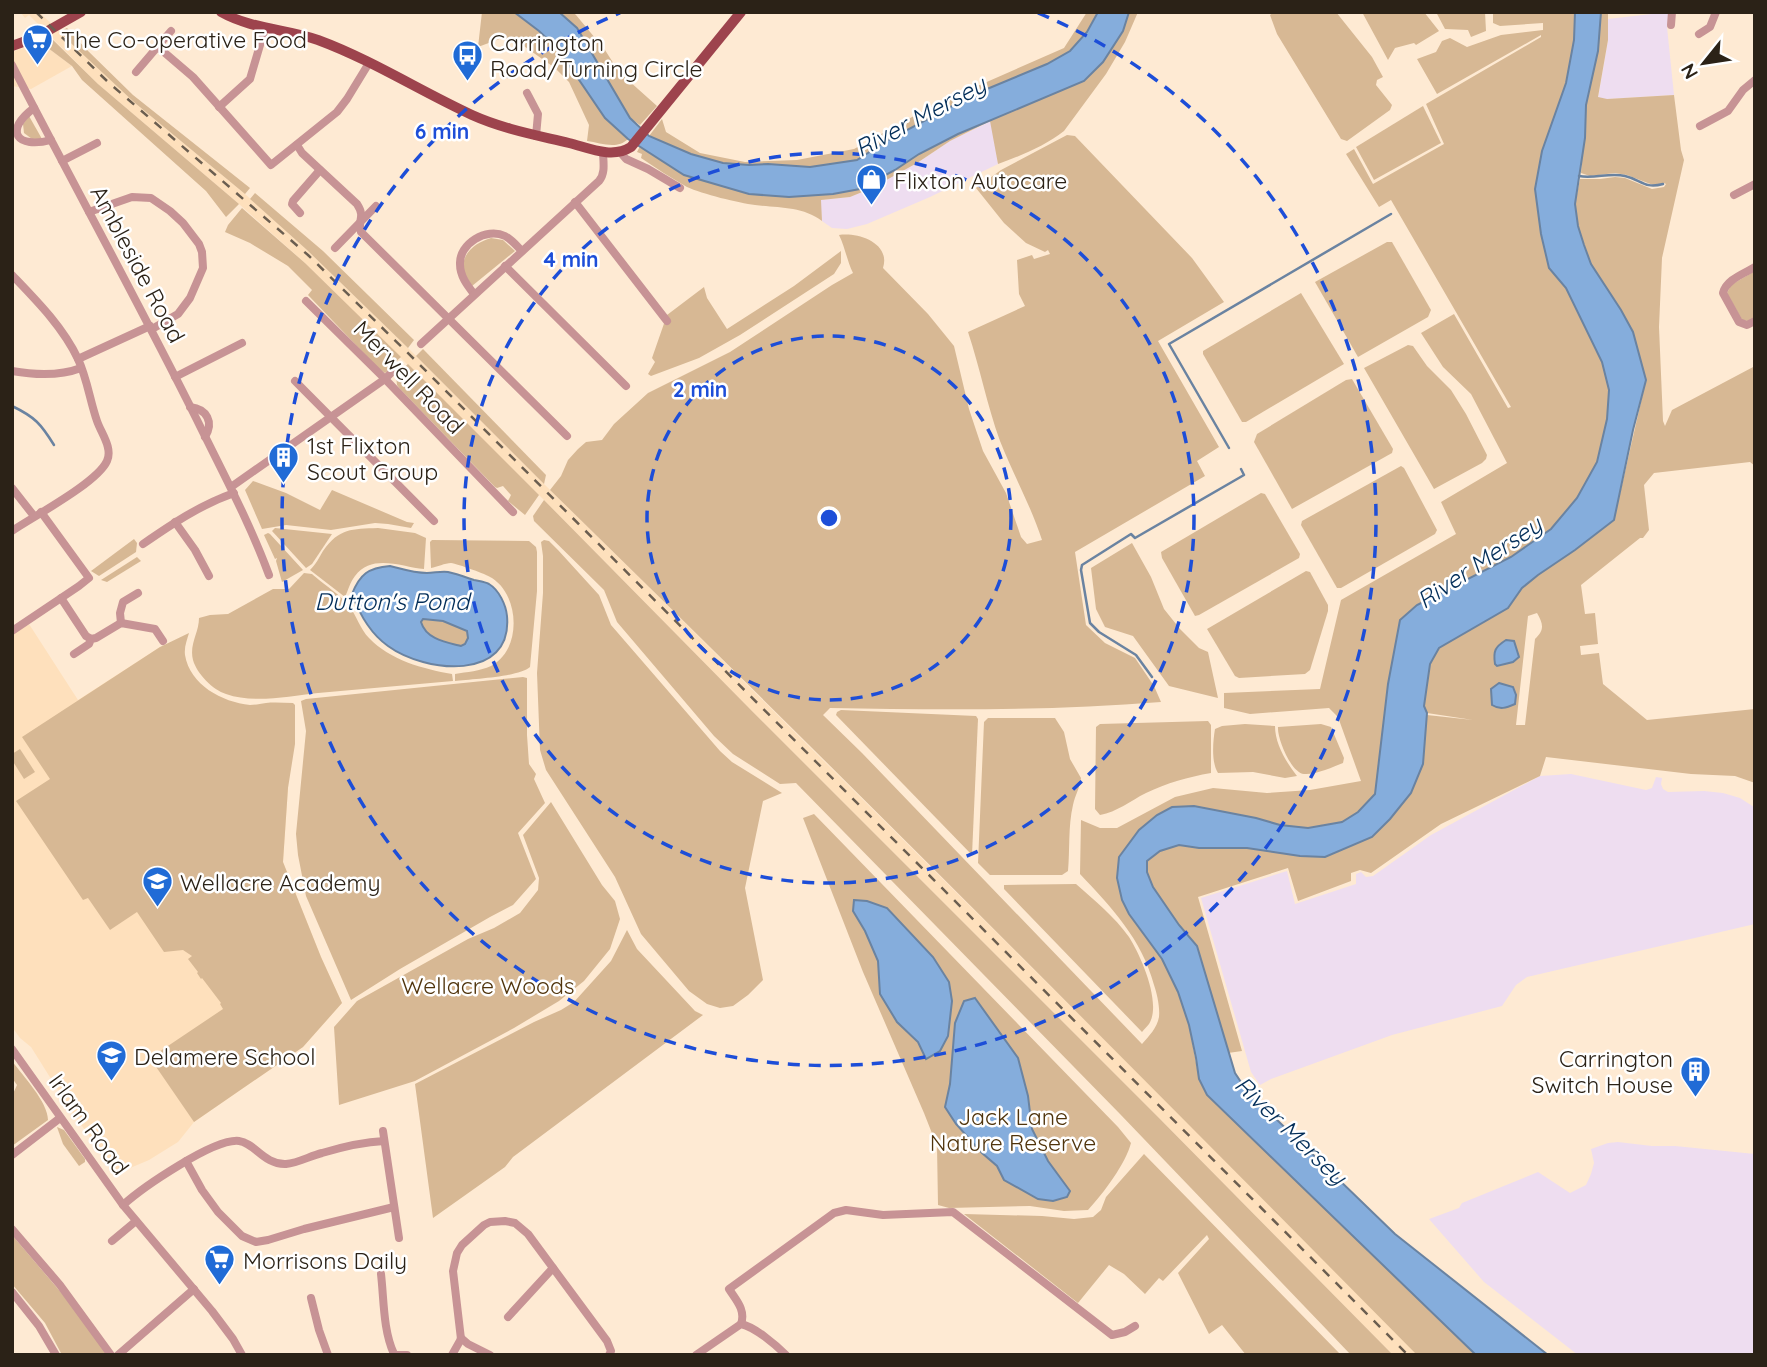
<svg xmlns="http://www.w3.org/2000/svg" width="1767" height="1367" viewBox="0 0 1767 1367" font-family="Quicksand,sans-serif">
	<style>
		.built { fill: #fee0bc }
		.industrial { fill: #eeddf0 }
		.green { fill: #d7b894; fill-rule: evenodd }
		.water { fill: #85addc; stroke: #6a83a1; stroke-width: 2; fill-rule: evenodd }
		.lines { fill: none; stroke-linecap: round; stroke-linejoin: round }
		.stream { stroke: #6a83a1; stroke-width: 2.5 }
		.minor { stroke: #c79395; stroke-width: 8 }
		.major { stroke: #9d434d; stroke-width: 10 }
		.rail { stroke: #6b5e50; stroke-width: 2.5; stroke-dasharray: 9 9; stroke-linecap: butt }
		.ring { fill: none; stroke: #1d4ed8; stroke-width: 3.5; stroke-dasharray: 12 9 }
		.labels { text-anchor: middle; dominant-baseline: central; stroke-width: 5; stroke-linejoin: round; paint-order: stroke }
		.poi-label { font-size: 23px; fill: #2b2217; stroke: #fff; text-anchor: start }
		.street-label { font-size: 23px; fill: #2b2217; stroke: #fff }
		.park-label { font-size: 23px; fill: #50340c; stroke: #fff }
		.water-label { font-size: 24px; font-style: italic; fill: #032e59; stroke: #fff }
		.centre { fill: #1d4ed8; stroke: #fff; stroke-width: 3.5 }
		.ring-label { font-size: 21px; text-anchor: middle; font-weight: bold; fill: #1d4ed8; stroke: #fff; stroke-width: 5; stroke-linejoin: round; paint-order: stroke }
	</style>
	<rect width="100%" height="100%" fill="#feead3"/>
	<g class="built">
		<polygon points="20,12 39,12 135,103 245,194 307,250 408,348 544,484 662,600 1162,1097 1418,1355 1393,1355 1160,1119 750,709 544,500 305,263 239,204 98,84 29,15 25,18"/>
		<polygon points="40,42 72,66 31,89 12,86 12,52"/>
		<polygon points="29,624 78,700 160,647 288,788 283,862 321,957 342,1003 303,1047 194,1122 178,1142 149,1160 116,1174 70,1109 31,1047 20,1038 12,1027 12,635"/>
	</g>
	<g class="industrial">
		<polygon points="1669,12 1667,27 1674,95 1607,99 1598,98 1608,40 1608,19"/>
		<polygon points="991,121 998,164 930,197 867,224 847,229 832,228 822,221 820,200 850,197 871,188 917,163 950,141"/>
		<polygon points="1571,774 1646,790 1652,788 1656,777 1662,778 1661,784 1663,789 1668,792 1704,791 1723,793 1740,798 1754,807 1755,924 1527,977 1516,985 1502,1006 1392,1035 1271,1079 1260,1085 1251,1072 1201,898 1287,871 1295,904 1356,884 1356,874 1361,872 1366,877 1373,876 1431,835 1540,776"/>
		<polygon points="1618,1142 1652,1146 1675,1146 1755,1154 1755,1355 1578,1355 1484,1282 1429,1219 1459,1208 1462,1203 1538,1172 1570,1193 1586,1185 1591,1174 1594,1163 1591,1149 1608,1143"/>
	</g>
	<g class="green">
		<path d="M482 12H514L539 31 558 49 605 118 628 139C617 150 601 143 587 141L589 125 569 82 555 68 521 44 502 38 478 47Z"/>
		<polygon points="559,12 573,12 576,15 605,50 619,72 657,106 640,125 630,118 577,28"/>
		<polygon points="1087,12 1098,12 1087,32 1070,51 1047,64 975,94 888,140 857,161 810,167 768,164 749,165 723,163 691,154 649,136 662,119 666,132 700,153 745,162 797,160 854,149 932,106 1064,48"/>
		<path d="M1129 12H1138L1125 42 1106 74 1064 131C1045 146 1020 156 998 164L990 121 950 141 917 163 872 188 850 197 821 200 822 221C802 206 778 208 755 205 739 203 702 194 687 187 671 178 656 168 641 158L642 154 637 152 640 146 684 175 749 194 789 197 833 194 860 189 895 170 919 154 958 134 1084 81 1103 62 1123 31Z"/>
		<polygon points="1274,12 1336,12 1372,57 1383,77 1377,80 1376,85 1392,105 1390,110 1347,141 1341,139 1277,34 1270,15"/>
		<polygon points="1362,12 1424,12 1439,31 1416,45 1414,43 1395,48 1388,60"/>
		<polygon points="1436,12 1485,12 1486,31 1471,37 1468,30 1445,29"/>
		<path d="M1493 12H1575L1574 40 1566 83 1542 151 1535 189 1541 234 1549 268 1566 288 1602 362 1609 390 1607 419 1597 462 1577 498 1551 529 1511 557 1417 605 1400 620 1388 684 1375 794 1358 812 1342 822 1308 828 1280 825 1256 818 1194 806 1157 815 1139 830 1119 857 1117 878 1122 900 1129 914 1162 959 1178 992 1189 1025 1199 1079 1207 1095 1476 1355H1417C1130 1065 842 775 550 490L561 476 568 460 578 449 586 442 602 440 614 424 648 393 730 352 832 285 853 273C847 261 845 247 839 235 858 232 891 243 883 268L928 314 954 346 969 409 983 451 1006 493 1021 537 1027 544 1042 540C1031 506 1013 474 1000 441 987 405 980 368 968 332L1025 306 1019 294 1017 260 1032 255 1034 259 1050 254 1048 250 1045 252 1026 243 1004 223 976 188 1001 170 1067 135 1075 136 1192 258 1224 302 1158 341 1219 447 1197 461 1205 476 1075 552 1086 625 1105 643 1135 658 1154 686 1161 702C1051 711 940 710 830 708L823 715 862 753 1142 1044C1149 1036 1157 1028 1159 1017 1160 1007 1157 994 1154 985 1142 939 1111 907 1080 874L1081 820 1100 828H1117L1175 797 1213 788 1267 793 1310 790 1361 781 1338 717 1329 708 1250 714 1224 708V693L1320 689 1341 600 1456 534 1441 502 1507 463 1471 394 1443 367 1421 333 1454 314 1508 408 1511 407 1391 200 1379 207 1346 154 1354 149 1373 184 1444 144 1426 104 1541 37V35L1437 94 1417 59 1436 52 1442 41 1450 38 1467 47 1501 35 1543 30V23L1500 26 1493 23Z"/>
		<path d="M1601 12H1608V40L1598 97 1607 99 1674 95 1681 150 1684 160 1662 258 1659 327 1663 421 1665 426 1672 410 1755 366V466L1750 462 1654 473 1644 485 1649 530 1643 538H1640L1581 585 1585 614 1595 613 1598 644 1580 646 1581 655 1599 653 1603 684 1647 720 1755 709V783L1735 776 1691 774 1546 757 1540 776 1441 824 1371 873 1360 870 1351 873V881L1298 901 1288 868 1198 897 1242 1051 1228 1053 1197 946 1179 925 1153 887 1147 872V861L1160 851 1179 845 1199 848H1247L1300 856 1423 764 1427 715 1473 720 1427 713 1424 706 1430 663 1439 648 1508 608 1522 588 1537 575 1575 550 1614 520 1646 380 1633 332 1621 310 1591 264 1584 245 1578 226 1575 204 1580 179H1600L1615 177 1625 178 1652 189 1664 187 1666 184 1664 183 1653 185 1627 175 1615 173 1590 176 1581 173 1586 105 1598 51ZM1537 613C1543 624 1545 629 1535 639L1525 725H1516L1528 616Z"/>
		<polygon points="67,28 86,49 133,95 250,188 245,194 135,103 59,32"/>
		<polygon points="50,37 98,84 239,204 226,217 206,191 82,80 72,66 40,42"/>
		<polygon points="1423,106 1441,143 1374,180 1356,147"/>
		<polygon points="29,116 42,139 32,139 24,133 23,124"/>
		<polygon points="255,193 323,251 414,340 408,348 307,250 250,199"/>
		<polygon points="242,208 305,263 401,357 390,367 391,369 385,373 378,368 308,295 312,290 288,266 250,243 225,232 228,225"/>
		<path d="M491 238 503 240 515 251 472 286C470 282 465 276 464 271 460 253 477 242 491 238Z"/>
		<polygon points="1387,242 1392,242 1431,310 1428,317 1358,357 1315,282"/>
		<polygon points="841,251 841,263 834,274 740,335 699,358 651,376 648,374 655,362 652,358 667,315 704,287 707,298 727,329 794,286"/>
		<polygon points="1755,271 1755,319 1748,321 1742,320 1727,293 1731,285"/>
		<polygon points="1301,293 1344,364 1246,422 1242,422 1203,354 1203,351"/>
		<polygon points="1408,345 1413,346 1427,366 1451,390 1466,414 1487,455 1486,459 1482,463 1434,489 1364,368"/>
		<polygon points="423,349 546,475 544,484 416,356"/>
		<polygon points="408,364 539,495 525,515 508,501 511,495 503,486 497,488 495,487 400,389 397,385 396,375"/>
		<polygon points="1352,379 1393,449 1392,453 1292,509 1254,442 1257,434 1346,380"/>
		<polygon points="1401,466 1404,468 1437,530 1435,534 1341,588 1337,588 1301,525 1302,521"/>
		<polygon points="253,481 286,493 320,510 332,490 407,522 414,523 411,528 388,524 375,523 331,530 286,525 262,529 245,490"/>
		<polygon points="1261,493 1265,494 1300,554 1299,558 1199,615 1195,616 1162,558 1161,552"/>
		<polygon points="544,500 750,709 1160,1119 1393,1355 1351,1355 1120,1114 796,783 780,784 733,754 714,736 617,622 604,590 534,521 533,516"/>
		<polygon points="275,528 332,534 312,564 306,568 272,531"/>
		<path d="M378 528 415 533 426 538 424 569C402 567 372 553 355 576 350 582 348 591 345 597L310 570C316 564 319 558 323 551 339 528 352 529 378 528Z"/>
		<polygon points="268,533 270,534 303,570 282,582 276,561 277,558 275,559 264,535"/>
		<polygon points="134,539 137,543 136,552 99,576 91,571"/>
		<path d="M432 540 529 541 536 547 537 552V591L530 667C519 677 472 679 455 681V674C467 672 480 671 491 666 522 650 520 596 492 578 486 574 458 564 451 563 445 563 437 567 431 568L430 542Z"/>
		<polygon points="544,540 549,541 558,550 599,595 611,625 720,751 732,762 782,793 763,801 745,888 763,980 748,995 733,1006 720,1008 707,1004 689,991 641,934 615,877 546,770 540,750 537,673 543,593 543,556 541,542"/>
		<polygon points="1132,543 1151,577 1164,609 1180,629 1199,648 1208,652 1218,698 1169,686 1133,636 1105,627 1096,609 1091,568"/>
		<polygon points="137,557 141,561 107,582 101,580"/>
		<polygon points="1306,571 1310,572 1328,605 1328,611 1310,670 1305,674 1239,678 1235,676 1207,629"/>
		<path d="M304 573 312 574C322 583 342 596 349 606 357 616 360 629 369 638 390 660 423 669 452 674L453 681C408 685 363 689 318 693 289 696 254 704 226 694 213 690 197 674 193 660 189 644 199 633 199 618L210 615 228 614 273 589H289Z"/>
		<path d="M423 619C439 619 454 624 468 631V638L465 645 461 646C445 642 426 639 421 622Z"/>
		<path d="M189 633C187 640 184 647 185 655 190 685 222 702 250 705 255 705 260 704 266 703 275 702 284 703 293 703L295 705V744L288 788 283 862 321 957 342 1003 303 1047 194 1122 150 1058 223 1009 220 1004 221 1003 202 978 201 979 197 973 198 972 188 959 192 956 183 950 164 952 137 912 110 930 88 898 83 900 16 801 50 779 22 737 160 647Z"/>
		<polygon points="523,677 527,678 527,735 529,764 536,774 534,779 545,803 518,833 536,879 513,905 490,917 400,969 351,1000 306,896 298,855 296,834 306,731 301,701 306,699"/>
		<polygon points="841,710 976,716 978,719 972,855 836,715 837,712"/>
		<path d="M988 718H1055L1064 732 1070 759 1081 778C1080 788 1075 795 1073 805 1068 826 1070 850 1068 871L1062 875H990L978 863 984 722Z"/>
		<path d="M1208 721 1211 725V773C1188 777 1167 783 1146 793 1130 801 1117 812 1100 815L1095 809 1096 727 1100 724Z"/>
		<path d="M1245 724 1275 726C1275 744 1286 762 1297 776L1285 778 1253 772 1218 773C1211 762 1213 741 1215 729L1222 726Z"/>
		<path d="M1321 724 1331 727 1344 758 1343 763C1333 767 1315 775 1304 774 1291 773 1277 738 1278 727Z"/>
		<polygon points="20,749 35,772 24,779 12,760 12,754"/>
		<polygon points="551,802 602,885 615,901 620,919 610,949 584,981 559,1001 514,1028 415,1081 339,1105 334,1027 357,1001 468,939 494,928 520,913 538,890 539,878 523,835"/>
		<path d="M814 814 1118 1127 1131 1143C1126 1163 1103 1194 1088 1210L1064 1211 1030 1206 949 1208 938 1205 937 1146 924 1113 863 972 803 818Z"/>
		<path d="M1076 884C1094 900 1115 917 1129 937 1141 956 1162 1003 1149 1024 1147 1027 1144 1029 1142 1032L1004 889V885Z"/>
		<polygon points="627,930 637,949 695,1011 703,1015 513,1157 505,1167 433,1218 415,1084 534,1022 561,1010 574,1002 611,961"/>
		<path d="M12 1061C23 1076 48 1102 48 1120L12 1146V1096L17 1085 12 1078Z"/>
		<polygon points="57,1127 64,1130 85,1159 85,1162 79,1166 63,1144"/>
		<polygon points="1144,1154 1341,1355 1246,1355 1222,1325 1209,1334 1178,1273 1209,1239 1207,1235 1163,1281 1159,1278 1145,1294 1124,1274 1109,1265 1078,1303 964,1214 1042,1216 1074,1219 1093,1217 1101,1210 1106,1197"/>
		<polygon points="12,1235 64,1296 108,1355 62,1355 45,1323 12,1284"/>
	</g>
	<g class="water">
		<polygon points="514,12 559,12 577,28 630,118 649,136 691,154 723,163 749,165 768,164 810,167 857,160 888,140 975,94 1047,64 1070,51 1087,32 1098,12 1129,12 1123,31 1103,62 1084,81 958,134 919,154 895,170 860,189 833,194 789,197 749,194 684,175 628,139 605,118 558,49 539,31"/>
		<polygon points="1575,12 1601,12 1598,51 1586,105 1585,138 1575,204 1578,226 1584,245 1591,264 1621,310 1633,332 1646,380 1633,430 1614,520 1575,550 1538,575 1522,588 1508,608 1439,648 1430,664 1424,706 1427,713 1423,764 1411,793 1390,819 1372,837 1325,857 1300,856 1247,848 1199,848 1179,845 1160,851 1147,861 1147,872 1153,887 1179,925 1197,946 1235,1073 1247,1091 1395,1234 1548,1355 1476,1355 1207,1095 1199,1079 1196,1058 1189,1025 1178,992 1162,959 1129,914 1122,900 1117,878 1119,857 1139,830 1157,815 1172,807 1194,806 1256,818 1280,825 1308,828 1342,822 1358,812 1375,794 1388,684 1400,620 1417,605 1511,557 1551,529 1577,498 1597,462 1607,419 1609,390 1602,362 1566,288 1549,268 1541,234 1535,189 1542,151 1566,83 1574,40"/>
		<path d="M390 566C402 569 414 573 427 573 434 573 441 571 448 572 457 574 465 577 474 580 478 581 485 582 489 584 499 590 506 605 507 616 513 682 425 673 388 646 371 634 359 613 352 594 360 574 368 568 390 566ZM423 619 443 621 467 631 468 638 465 644 461 646C445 642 426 639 421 622Z"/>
		<path d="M1506 640 1514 641 1519 657 1513 662 1497 666 1495 664C1493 651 1495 647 1506 640Z"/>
		<path d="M1499 683 1513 687 1516 695 1515 704C1506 708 1500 710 1492 705L1491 689Z"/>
		<polygon points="854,900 867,901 887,908 933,957 949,982 952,1001 948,1036 940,1051 926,1059 918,1042 897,1022 880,994 878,961 865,931 853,911"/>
		<polygon points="975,998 1018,1058 1028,1096 1032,1129 1048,1161 1070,1191 1067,1197 1053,1201 1038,1199 1004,1180 997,1166 982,1153 956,1124 945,1107 950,1084 955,1023 964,1001"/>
	</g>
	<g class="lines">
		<g class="stream">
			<path d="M1579 176C1595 179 1610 172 1625 176 1642 180 1644 189 1663 184"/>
			<path d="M12 406C35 417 41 424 54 445"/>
			<polyline points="1229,448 1169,344 1391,214"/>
			<polyline points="1152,677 1136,655 1099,632 1090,623 1081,570 1082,565 1131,534 1135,538 1244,475 1241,469"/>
		</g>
		<g class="minor">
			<polyline points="1671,25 1672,12"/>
			<polyline points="1699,34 1710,27 1716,12"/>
			<polyline points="158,47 193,77 271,165 337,112 347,99 369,63"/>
			<path d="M12 65C73 184 138 301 197 420 222 471 249 521 269 575"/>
			<polyline points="136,72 171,31"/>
			<polyline points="527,93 538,114 536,136"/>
			<polyline points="219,107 250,79 265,28"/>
			<path d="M34 108C3 131 17 149 51 140"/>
			<polyline points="1700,126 1728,111 1743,90 1755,80"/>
			<path d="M297 145 302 153 357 204C366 218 357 219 361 232L567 436"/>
			<polyline points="620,152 626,159 648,169 680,188"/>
			<polyline points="62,161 97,143"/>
			<polyline points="1734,195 1755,184"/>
			<polyline points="575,202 667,321"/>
			<polyline points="89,212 132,197 151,198 170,211 183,223 199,244 202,252 203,268 190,298 178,314 152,329"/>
			<polyline points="300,213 292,204 293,201 320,170"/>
			<polyline points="335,248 376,206"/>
			<polyline points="505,266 626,386"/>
			<path d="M1755 267C1743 274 1726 280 1723 293L1739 322 1747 325 1755 321"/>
			<path d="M12 275C36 300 63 327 78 359 87 378 90 401 97 421 101 433 113 448 107 461 97 483 34 516 12 531"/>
			<path d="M474 294C467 285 460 276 460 264 459 244 486 227 505 236 511 239 517 246 522 251"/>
			<polyline points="306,301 385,379 513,512"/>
			<path d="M421 344 599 181C606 173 603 161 603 151"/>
			<polyline points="78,359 150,326"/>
			<path d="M12 371C35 375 60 376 81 368"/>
			<polyline points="175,377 242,343"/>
			<polyline points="295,381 434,521"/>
			<path d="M190 407C207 409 214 422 205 437"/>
			<polyline points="231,487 385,379 392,372"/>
			<polyline points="12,488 34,516"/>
			<polyline points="175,522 195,550 209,576"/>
			<path d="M143 544C172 524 200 505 234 493"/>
			<polyline points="61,598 86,636 91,639"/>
			<polyline points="121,623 120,613 123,602 138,593"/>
			<polyline points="12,631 79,586 89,578 41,512"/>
			<polyline points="74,654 89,644 91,639 96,638 121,623 155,629 163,641"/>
			<polyline points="12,1049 123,1205 212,1311 233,1339 242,1355"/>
			<polyline points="383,1131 399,1238"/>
			<polyline points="12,1155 60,1118"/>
			<polyline points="186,1161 202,1190 218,1212 242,1236 256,1242 268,1240 304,1229 394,1207"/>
			<path d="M123 1205C142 1188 214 1138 239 1141 255 1143 264 1165 286 1164 298 1163 310 1156 322 1153 342 1147 363 1142 384 1141"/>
			<polyline points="12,1229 60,1285 111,1355"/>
			<polyline points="112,1241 136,1221"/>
			<path d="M381 1274C384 1300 383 1330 394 1354"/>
			<polyline points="12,1292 39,1326 56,1355"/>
			<polyline points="311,1298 319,1330 328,1355"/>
			<polyline points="508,1317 553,1268"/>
			<path d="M741 1324C746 1310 736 1300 729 1289L834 1213 846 1210 883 1215 953 1212 1112 1335 1125 1332 1135 1326"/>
			<polyline points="461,1338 468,1344 490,1355"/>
			<polyline points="118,1355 194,1289"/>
			<polyline points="393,1355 407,1355"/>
			<polyline points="452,1355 461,1339 453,1271 457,1253 462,1245 484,1225 490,1222 505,1221 515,1223 528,1234 607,1341 611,1351 609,1355"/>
			<path d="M696 1355 741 1324C755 1327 776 1345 786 1355"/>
		</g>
		<g class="major">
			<path d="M221 12C251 29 286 29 318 40 372 60 420 91 472 115 503 129 536 135 569 143 589 148 612 159 631 147L741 12"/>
			<polyline points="12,46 37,37 81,12"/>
		</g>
		<polyline class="rail" points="36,12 108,82 308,255 415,360 1408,1355"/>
	</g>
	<g class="ring">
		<circle cx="829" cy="518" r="182"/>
		<circle cx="829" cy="518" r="365"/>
		<path d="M1038 13A547 547 0 1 1 620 13"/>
	</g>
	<defs>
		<symbol id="supermarket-pin" viewBox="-11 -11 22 30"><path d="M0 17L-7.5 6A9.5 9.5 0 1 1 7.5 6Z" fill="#206bd6" stroke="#fff"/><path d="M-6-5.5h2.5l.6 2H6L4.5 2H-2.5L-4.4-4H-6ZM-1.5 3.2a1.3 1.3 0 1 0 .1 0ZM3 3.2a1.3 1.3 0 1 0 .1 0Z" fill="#fff"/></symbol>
		<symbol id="bus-pin" viewBox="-11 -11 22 30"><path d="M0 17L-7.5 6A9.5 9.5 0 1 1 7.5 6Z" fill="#206bd6" stroke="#fff"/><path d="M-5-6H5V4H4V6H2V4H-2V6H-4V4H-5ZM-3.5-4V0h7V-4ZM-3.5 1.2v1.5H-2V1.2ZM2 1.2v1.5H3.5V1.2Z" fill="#fff"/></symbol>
		<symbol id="shop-pin" viewBox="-11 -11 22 30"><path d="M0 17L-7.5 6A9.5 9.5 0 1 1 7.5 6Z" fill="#206bd6" stroke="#fff"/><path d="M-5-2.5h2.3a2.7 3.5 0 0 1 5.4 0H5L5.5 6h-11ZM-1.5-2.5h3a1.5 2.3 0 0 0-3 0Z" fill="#fff"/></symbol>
		<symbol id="building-pin" viewBox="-11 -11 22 30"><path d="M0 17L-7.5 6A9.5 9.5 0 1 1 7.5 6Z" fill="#206bd6" stroke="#fff"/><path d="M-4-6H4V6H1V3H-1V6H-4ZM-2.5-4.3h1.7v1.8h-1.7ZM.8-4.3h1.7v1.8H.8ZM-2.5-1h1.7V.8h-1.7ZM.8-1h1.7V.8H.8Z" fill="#fff"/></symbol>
		<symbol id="school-pin" viewBox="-11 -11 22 30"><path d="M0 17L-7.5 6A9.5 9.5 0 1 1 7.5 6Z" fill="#206bd6" stroke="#fff"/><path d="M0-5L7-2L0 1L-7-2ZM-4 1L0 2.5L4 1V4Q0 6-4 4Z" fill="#fff"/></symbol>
	</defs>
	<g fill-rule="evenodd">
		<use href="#supermarket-pin" x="20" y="22" width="35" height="47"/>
		<use href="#bus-pin" x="450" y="38" width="35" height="47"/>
		<use href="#shop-pin" x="854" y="162" width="35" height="47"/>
		<use href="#building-pin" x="266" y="440" width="35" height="47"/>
		<use href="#school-pin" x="140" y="864" width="35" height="47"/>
		<use href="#school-pin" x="94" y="1038" width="35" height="47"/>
		<use href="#building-pin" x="1678" y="1054" width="35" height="47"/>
		<use href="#supermarket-pin" x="202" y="1242" width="35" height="47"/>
	</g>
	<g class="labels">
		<g class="poi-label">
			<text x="61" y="39">The Co-operative Food</text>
			<text x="490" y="42">Carrington<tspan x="490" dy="26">Road/Turning Circle</tspan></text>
			<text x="894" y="180">Flixton Autocare</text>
			<text x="307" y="445">1st Flixton<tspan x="307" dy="26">Scout Group</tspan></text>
			<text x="180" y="882">Wellacre Academy</text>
			<text x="134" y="1056">Delamere School</text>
			<text x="1673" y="1058" text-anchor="end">Carrington<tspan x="1673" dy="26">Switch House</tspan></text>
			<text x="243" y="1260">Morrisons Daily</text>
		</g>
		<g class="street-label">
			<text transform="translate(138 264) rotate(62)">Ambleside Road</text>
			<text transform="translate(409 377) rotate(46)">Merwell Road</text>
			<text transform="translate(89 1124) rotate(54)">Irlam Road</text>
		</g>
		<g class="park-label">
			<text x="488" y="985">Wellacre Woods</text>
			<text x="1013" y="1116">Jack Lane<tspan x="1013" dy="26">Nature Reserve</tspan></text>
		</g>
		<g class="water-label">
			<text transform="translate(920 116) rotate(-28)">River Mersey</text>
			<text transform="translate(1479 562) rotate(-34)">River Mersey</text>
			<text x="392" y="601">Dutton's Pond</text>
			<text transform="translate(1291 1130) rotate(44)">River Mersey</text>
		</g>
	</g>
	<circle cx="829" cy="518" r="10" class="centre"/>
	<g class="ring-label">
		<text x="442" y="139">6 min</text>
		<text x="571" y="267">4 min</text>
		<text x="700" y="397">2 min</text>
	</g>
	<rect width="1767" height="1367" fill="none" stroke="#2b2217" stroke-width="28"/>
	<g transform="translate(1704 63) rotate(240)" stroke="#ffffff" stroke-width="5" paint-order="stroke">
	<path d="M0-5L12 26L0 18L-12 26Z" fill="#2b2217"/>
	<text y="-10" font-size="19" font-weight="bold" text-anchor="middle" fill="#2b2217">N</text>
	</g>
</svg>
